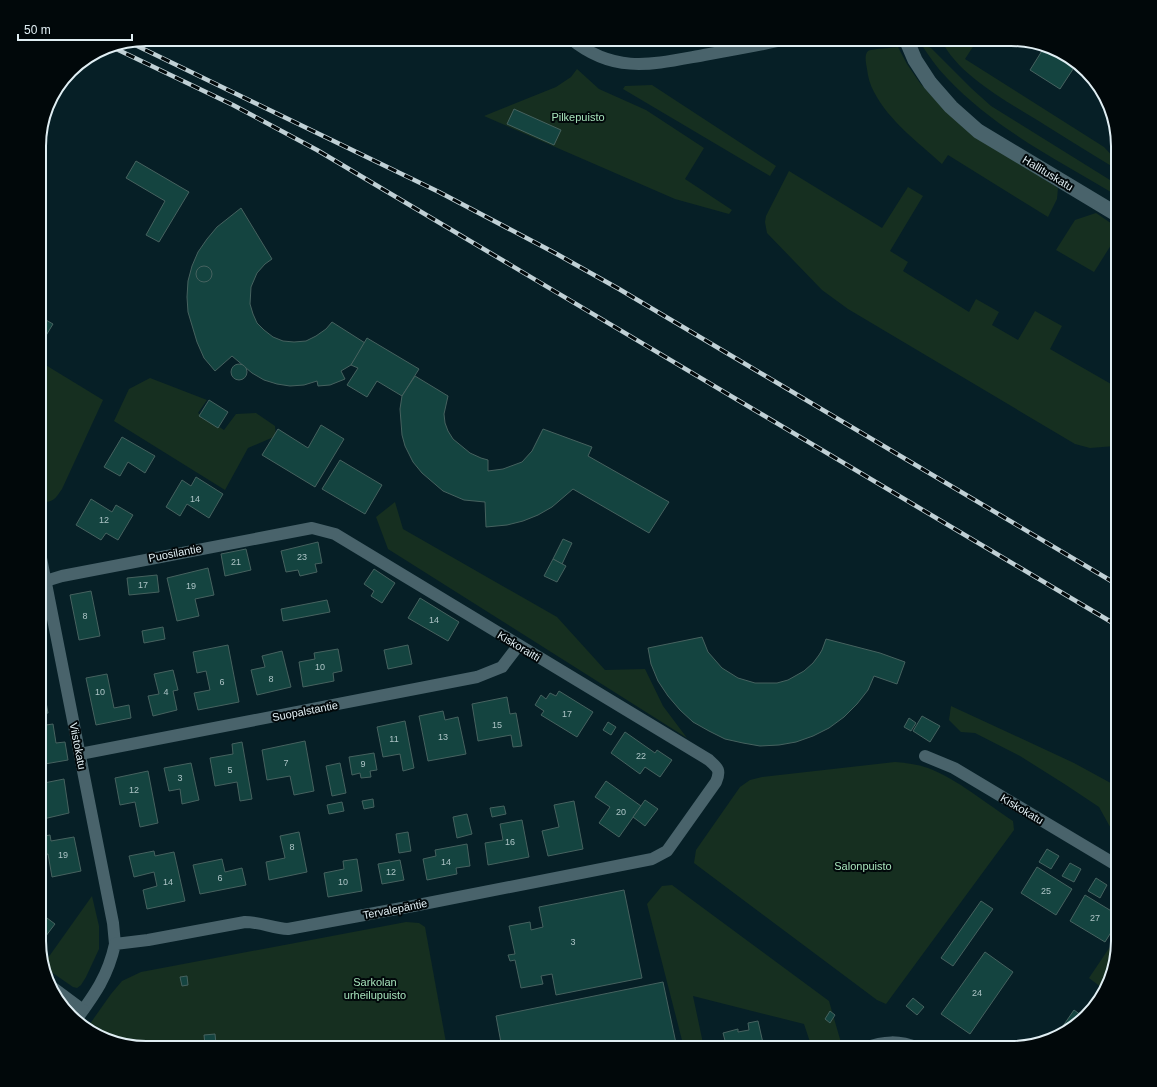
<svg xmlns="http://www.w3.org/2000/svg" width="1157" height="1087" viewBox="0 0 1157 1087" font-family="Arial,sans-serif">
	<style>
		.green { fill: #162f20 }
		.building { fill: #144440; stroke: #46625f }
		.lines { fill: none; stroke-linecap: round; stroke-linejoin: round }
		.minor { stroke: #49636b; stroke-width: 12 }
		.tertiary { stroke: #49636b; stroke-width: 15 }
		.rail-casing { stroke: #c0d0d5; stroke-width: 4.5 }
		.rail { stroke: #01080a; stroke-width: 3; stroke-dasharray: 9; stroke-linecap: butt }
		.labels { text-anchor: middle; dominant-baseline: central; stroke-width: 4; stroke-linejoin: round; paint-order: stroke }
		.number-label { font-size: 9px; fill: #adc4c6 }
		.park-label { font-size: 11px; fill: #a6e2ba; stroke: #01080a }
		.street-label { font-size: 11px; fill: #e0eef3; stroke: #01080a }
		.rim { fill: none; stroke: #e0eef3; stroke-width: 2 }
	</style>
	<rect width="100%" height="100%" fill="#061f26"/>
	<g class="green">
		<path d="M949 39H978L965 59 1104 147 1118 162V170C1093 155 1069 140 1045 125 1013 105 958 76 942 41Z"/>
		<path d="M921 44 931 48 971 88 991 106 1118 185V196C1059 161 995 129 947 78 937 68 929 56 921 44Z"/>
		<path d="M898 47 907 64 920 83 931 95 970 132 1058 188 1057 199 1048 217 948 155 942 164C918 142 889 121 874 92 870 85 868 77 867 69 866 63 864 55 868 51 870 49 892 48 898 47Z"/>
		<polygon points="577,69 599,89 646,110 704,148 685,179 732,210 729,214 675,199 484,116 556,87 571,77"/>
		<polygon points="652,85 776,166 770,176 623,89 625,86"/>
		<polygon points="789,171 882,228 908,187 923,196 890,251 908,262 903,271 969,312 976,299 999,312 992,325 1018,340 1035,311 1062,326 1050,349 1118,388 1118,411 1114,420 1118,422 1118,447 1115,446 1090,448 1075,444 848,309 822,290 767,233 765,222 766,216"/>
		<polygon points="1096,213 1118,228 1118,234 1094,272 1056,250 1075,220"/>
		<path d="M39 361 103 400 62 489C57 496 54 502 45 502L39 471Z"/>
		<polygon points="150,378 207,400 198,413 224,430 236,414 256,413 275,426 276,436 248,448 225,490 114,421 129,389"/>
		<polygon points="395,502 403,529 557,617 605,670 645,669 663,706 687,738 388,549 376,517"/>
		<polygon points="951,706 1074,763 1118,787 1118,837 1114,834 1099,807 1066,785 1020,756 975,733 961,732 949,720"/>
		<path d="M895 762C906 763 917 764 928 768 957 779 987 804 1013 821L1014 830 886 1004 877 1000 694 863 696 850 740 787 750 780 762 777Z"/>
		<polygon points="672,885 829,1001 842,1046 834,1048 812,1048 804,1024 693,996 704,1048 684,1048 647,904 662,886"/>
		<polygon points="92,896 99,926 99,949 86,977 81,985 77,988 73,987 44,967 43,965"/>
		<polygon points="406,922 419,923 425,927 447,1048 146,1048 105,1040 87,1028 111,994 122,981 141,972"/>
		<polygon points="1118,935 1118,942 1110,982 1105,990 1089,978"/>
	</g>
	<g class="building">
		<polygon points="1045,46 1058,50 1077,63 1060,89 1030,70"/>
		<polygon points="514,109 561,130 554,145 507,124"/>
		<polygon points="136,161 189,192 159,242 146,235 165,201 126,178"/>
		<polygon points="241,208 272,259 265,264 257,273 251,287 250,304 253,314 257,323 264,330 273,337 283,341 294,342 306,341 316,336 326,329 332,322 365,343 351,365 341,371 345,379 330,385 318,386 317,381 304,385 290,386 277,384 264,380 252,373 232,356 215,371 204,358 197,342 188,312 187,297 188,281 192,266 198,252 207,239 217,227"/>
		<circle cx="204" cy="274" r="8"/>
		<polygon points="39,316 53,324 39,347"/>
		<polygon points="367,338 419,369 402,396 377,381 367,397 347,385 358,368 351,365"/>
		<circle cx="239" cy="372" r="8"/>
		<polygon points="415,376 448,396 444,414 445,423 448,431 453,439 470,453 481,458 488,460 488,471 503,469 522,462 532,451 543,429 592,447 588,456 669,502 649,533 573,489 552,507 538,515 523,521 507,525 486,527 485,502 464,500 443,491 422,473 413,462 405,446 402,435 400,409 402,396"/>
		<polygon points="209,400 228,412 218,428 199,416"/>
		<polygon points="321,425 344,439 315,487 262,455 278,429 308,448"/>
		<polygon points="122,437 155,456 145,473 128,462 120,476 104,467"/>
		<polygon points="340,460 382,485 365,514 322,489"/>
		<polygon points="196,477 223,494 209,518 187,504 180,516 166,507 182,480 191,486"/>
		<polygon points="91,499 112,512 116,505 133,515 118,540 106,533 101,540 76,525"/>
		<polygon points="563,539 572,543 562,564 553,559"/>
		<polygon points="318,542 322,563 315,564 317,572 300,576 298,570 286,572 281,551"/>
		<polygon points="246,549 251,570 225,576 221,554"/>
		<polygon points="553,559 566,566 557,582 544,576"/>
		<polygon points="208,568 214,595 195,599 199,616 177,621 167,578"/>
		<polygon points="374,569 395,583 382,603 371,596 374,591 364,584"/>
		<polygon points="157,575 159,592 129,595 127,578"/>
		<polygon points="91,591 100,636 79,640 70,595"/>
		<polygon points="420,598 459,622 448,641 408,618"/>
		<polygon points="327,600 330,612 283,621 281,609"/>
		<polygon points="163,627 165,639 144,643 142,631"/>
		<polygon points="702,637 708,652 722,668 738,678 755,683 777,683 788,680 804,671 813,663 819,655 822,650 826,639 880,653 905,662 897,684 874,676 868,690 857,704 844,717 829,728 813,736 796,742 779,745 760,746 743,743 725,739 709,731 693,722 680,710 668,696 658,681 651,664 648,648"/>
		<polygon points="228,645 239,702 198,710 194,693 210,690 206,671 197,673 193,652"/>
		<polygon points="408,645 412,664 388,669 384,650"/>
		<polygon points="338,649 342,671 333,673 334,681 303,687 299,662 315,659 314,653"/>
		<polygon points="282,651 291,687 257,695 251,670 265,667 262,656"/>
		<polygon points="173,670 178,690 173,691 177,710 153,716 148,696 159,694 154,674"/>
		<polygon points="107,674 114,708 129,705 131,718 96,725 86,678"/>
		<polygon points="42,680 48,713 39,715 39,681"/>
		<polygon points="559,691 593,712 577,737 541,715 544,711 535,705 541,695 546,699 550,693 556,696"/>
		<polygon points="507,697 510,714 516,713 522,746 513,747 511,735 478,741 472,704"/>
		<polygon points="443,711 445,720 458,717 466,754 428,761 419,716"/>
		<polygon points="922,716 940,726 930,742 913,731"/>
		<polygon points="909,718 916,723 911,731 904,727"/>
		<polygon points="405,721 414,768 403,771 400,754 383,757 377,727"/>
		<polygon points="608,722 616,727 611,735 603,730"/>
		<polygon points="53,724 56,743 65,742 68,760 39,765 39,726"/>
		<polygon points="625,732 655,753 657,750 672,760 660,777 645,767 640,774 611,753"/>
		<polygon points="305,741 314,791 294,795 290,776 267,780 262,750"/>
		<polygon points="242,742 252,799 240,801 237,782 215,786 210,758 233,754 232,744"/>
		<polygon points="374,753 377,770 370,771 371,777 361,778 360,773 352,775 349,757"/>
		<polygon points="191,763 199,800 182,804 180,789 169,791 164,768"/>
		<polygon points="340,763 346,793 332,796 326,766"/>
		<polygon points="148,771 158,823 140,827 135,802 120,805 115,778"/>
		<polygon points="64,779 69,813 39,820 39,784"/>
		<polygon points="606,781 641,806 619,837 599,823 610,807 595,797"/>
		<polygon points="373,799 374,807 364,809 362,801"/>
		<polygon points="645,800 658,809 645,826 633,817"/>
		<polygon points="574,801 583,849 548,856 542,831 559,827 554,805"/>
		<polygon points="342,802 344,811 329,814 327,805"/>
		<polygon points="504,806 506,814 492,817 490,808"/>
		<polygon points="467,814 472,834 457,838 453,817"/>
		<polygon points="522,820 529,857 488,865 485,843 503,840 500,824"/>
		<polygon points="1118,821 1118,835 1112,831"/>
		<polygon points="299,832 307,872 269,880 266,862 285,858 280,836"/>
		<polygon points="408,832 411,851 399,853 396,834"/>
		<polygon points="50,835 51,841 74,837 81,871 52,877 48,854 39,856 39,837"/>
		<polygon points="467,844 470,866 456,868 457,874 427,880 423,859 436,856 435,850"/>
		<polygon points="1047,849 1059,856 1051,869 1039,862"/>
		<polygon points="154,851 155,856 174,852 185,901 147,909 143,890 157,886 154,872 134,877 129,856"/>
		<polygon points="222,859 225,872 242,868 246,885 200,894 193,865"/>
		<polygon points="357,859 362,891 328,897 324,873 344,869 343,861"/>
		<polygon points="400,860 404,880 382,884 378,864"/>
		<polygon points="1070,863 1081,869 1074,882 1062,876"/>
		<polygon points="1037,867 1072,889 1056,915 1021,893"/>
		<polygon points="1096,878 1107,885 1100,898 1088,891"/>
		<polygon points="624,890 642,978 556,995 552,974 541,976 543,984 521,988 515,960 510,961 508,955 515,954 509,926 530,922 531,930 543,927 539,907"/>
		<polygon points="1118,892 1118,908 1111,904"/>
		<polygon points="1085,895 1118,915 1118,921 1105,942 1070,921"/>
		<polygon points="981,901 993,909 953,966 941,958"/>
		<polygon points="39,912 55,924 39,945"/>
		<polygon points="985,952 1013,972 970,1034 941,1014"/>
		<polygon points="187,976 188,985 182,986 180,977"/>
		<polygon points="663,982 677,1048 502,1048 496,1016"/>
		<polygon points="913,998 924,1007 917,1015 906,1006"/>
		<polygon points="1074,1010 1085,1018 1054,1039"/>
		<polygon points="830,1011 835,1015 830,1023 825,1019"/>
		<polygon points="758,1021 763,1043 755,1045 756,1048 727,1048 723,1033 738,1029 738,1032 749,1030 748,1023"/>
		<polygon points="215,1034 216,1044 205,1045 204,1035"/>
	</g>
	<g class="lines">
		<g class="minor">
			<path d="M571 39C615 75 654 64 704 55 732 50 760 45 788 39"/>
			<polyline points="39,548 113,923 115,944"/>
			<path d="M39 583 62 576 312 528 335 534 709 760C718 768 721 770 716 782L667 851 652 859 413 906 288 929C273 928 260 922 245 922L148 940 115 944C108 976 95 994 76 1020"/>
			<polyline points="80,754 477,677 502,667 518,646"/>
			<polyline points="925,756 954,768 1118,866"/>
			<polyline points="48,984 83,1010"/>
			<path d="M864 1048C884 1041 899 1040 918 1048"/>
		</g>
		<polyline class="tertiary" points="906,39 915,60 930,83 951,107 978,131 1118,215"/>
		<defs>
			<g id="rail">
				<polyline points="129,42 439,192 555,253 619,289 1118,585"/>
				<polyline points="110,46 233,105 317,150 1118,626"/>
			</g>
		</defs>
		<use href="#rail" class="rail-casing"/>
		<use href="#rail" class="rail"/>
	</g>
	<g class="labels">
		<g class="number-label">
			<text x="195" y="499">14</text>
			<text x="104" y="520">12</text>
			<text x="302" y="557">23</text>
			<text x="236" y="562">21</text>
			<text x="143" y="585">17</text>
			<text x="191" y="586">19</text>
			<text x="85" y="616">8</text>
			<text x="434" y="620">14</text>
			<text x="320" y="667">10</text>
			<text x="271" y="679">8</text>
			<text x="222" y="682">6</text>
			<text x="100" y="692">10</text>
			<text x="166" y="692">4</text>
			<text x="567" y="714">17</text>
			<text x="497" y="725">15</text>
			<text x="443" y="737">13</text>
			<text x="394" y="739">11</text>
			<text x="641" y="756">22</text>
			<text x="286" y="763">7</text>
			<text x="363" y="764">9</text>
			<text x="230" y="770">5</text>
			<text x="180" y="778">3</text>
			<text x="134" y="790">12</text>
			<text x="621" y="812">20</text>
			<text x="510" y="842">16</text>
			<text x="292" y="847">8</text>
			<text x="63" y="855">19</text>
			<text x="446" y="862">14</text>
			<text x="391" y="872">12</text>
			<text x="220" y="878">6</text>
			<text x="168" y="882">14</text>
			<text x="343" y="882">10</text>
			<text x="1046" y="891">25</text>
			<text x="1095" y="918">27</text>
			<text x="573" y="942">3</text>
			<text x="977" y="993">24</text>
		</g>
		<g class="park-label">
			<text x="578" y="117">Pilkepuisto</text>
			<text x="863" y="866">Salonpuisto</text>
			<text x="375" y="982">Sarkolan<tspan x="375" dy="13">urheilupuisto</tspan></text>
		</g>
		<g class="street-label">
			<text transform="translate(1048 173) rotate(31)">Hallituskatu</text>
			<text transform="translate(175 553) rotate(-11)">Puosilantie</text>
			<text transform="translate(519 646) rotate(31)">Kiskoraitti</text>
			<text transform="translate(305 711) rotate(-11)">Suopalstantie</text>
			<text transform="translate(78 746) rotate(79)">Viistokatu</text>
			<text transform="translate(1022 809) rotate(31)">Kiskokatu</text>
			<text transform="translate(395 909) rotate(-11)">Tervalepäntie</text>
		</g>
	</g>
	<path d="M0 0H1157V1087H0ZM146 46H1011A100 100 0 0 1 1111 146V941A100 100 0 0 1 1011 1041H146A100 100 0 0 1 46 941V146A100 100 0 0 1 146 46Z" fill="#01080a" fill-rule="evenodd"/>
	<path class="rim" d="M146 46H1011A100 100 0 0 1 1111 146V941A100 100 0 0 1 1011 1041H146A100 100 0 0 1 46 941V146A100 100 0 0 1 146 46Z"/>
	<path d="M18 34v6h114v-6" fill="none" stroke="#e0eef3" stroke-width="2"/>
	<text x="24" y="34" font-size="12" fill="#e0eef3" stroke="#01080a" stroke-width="3" paint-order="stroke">50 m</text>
</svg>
